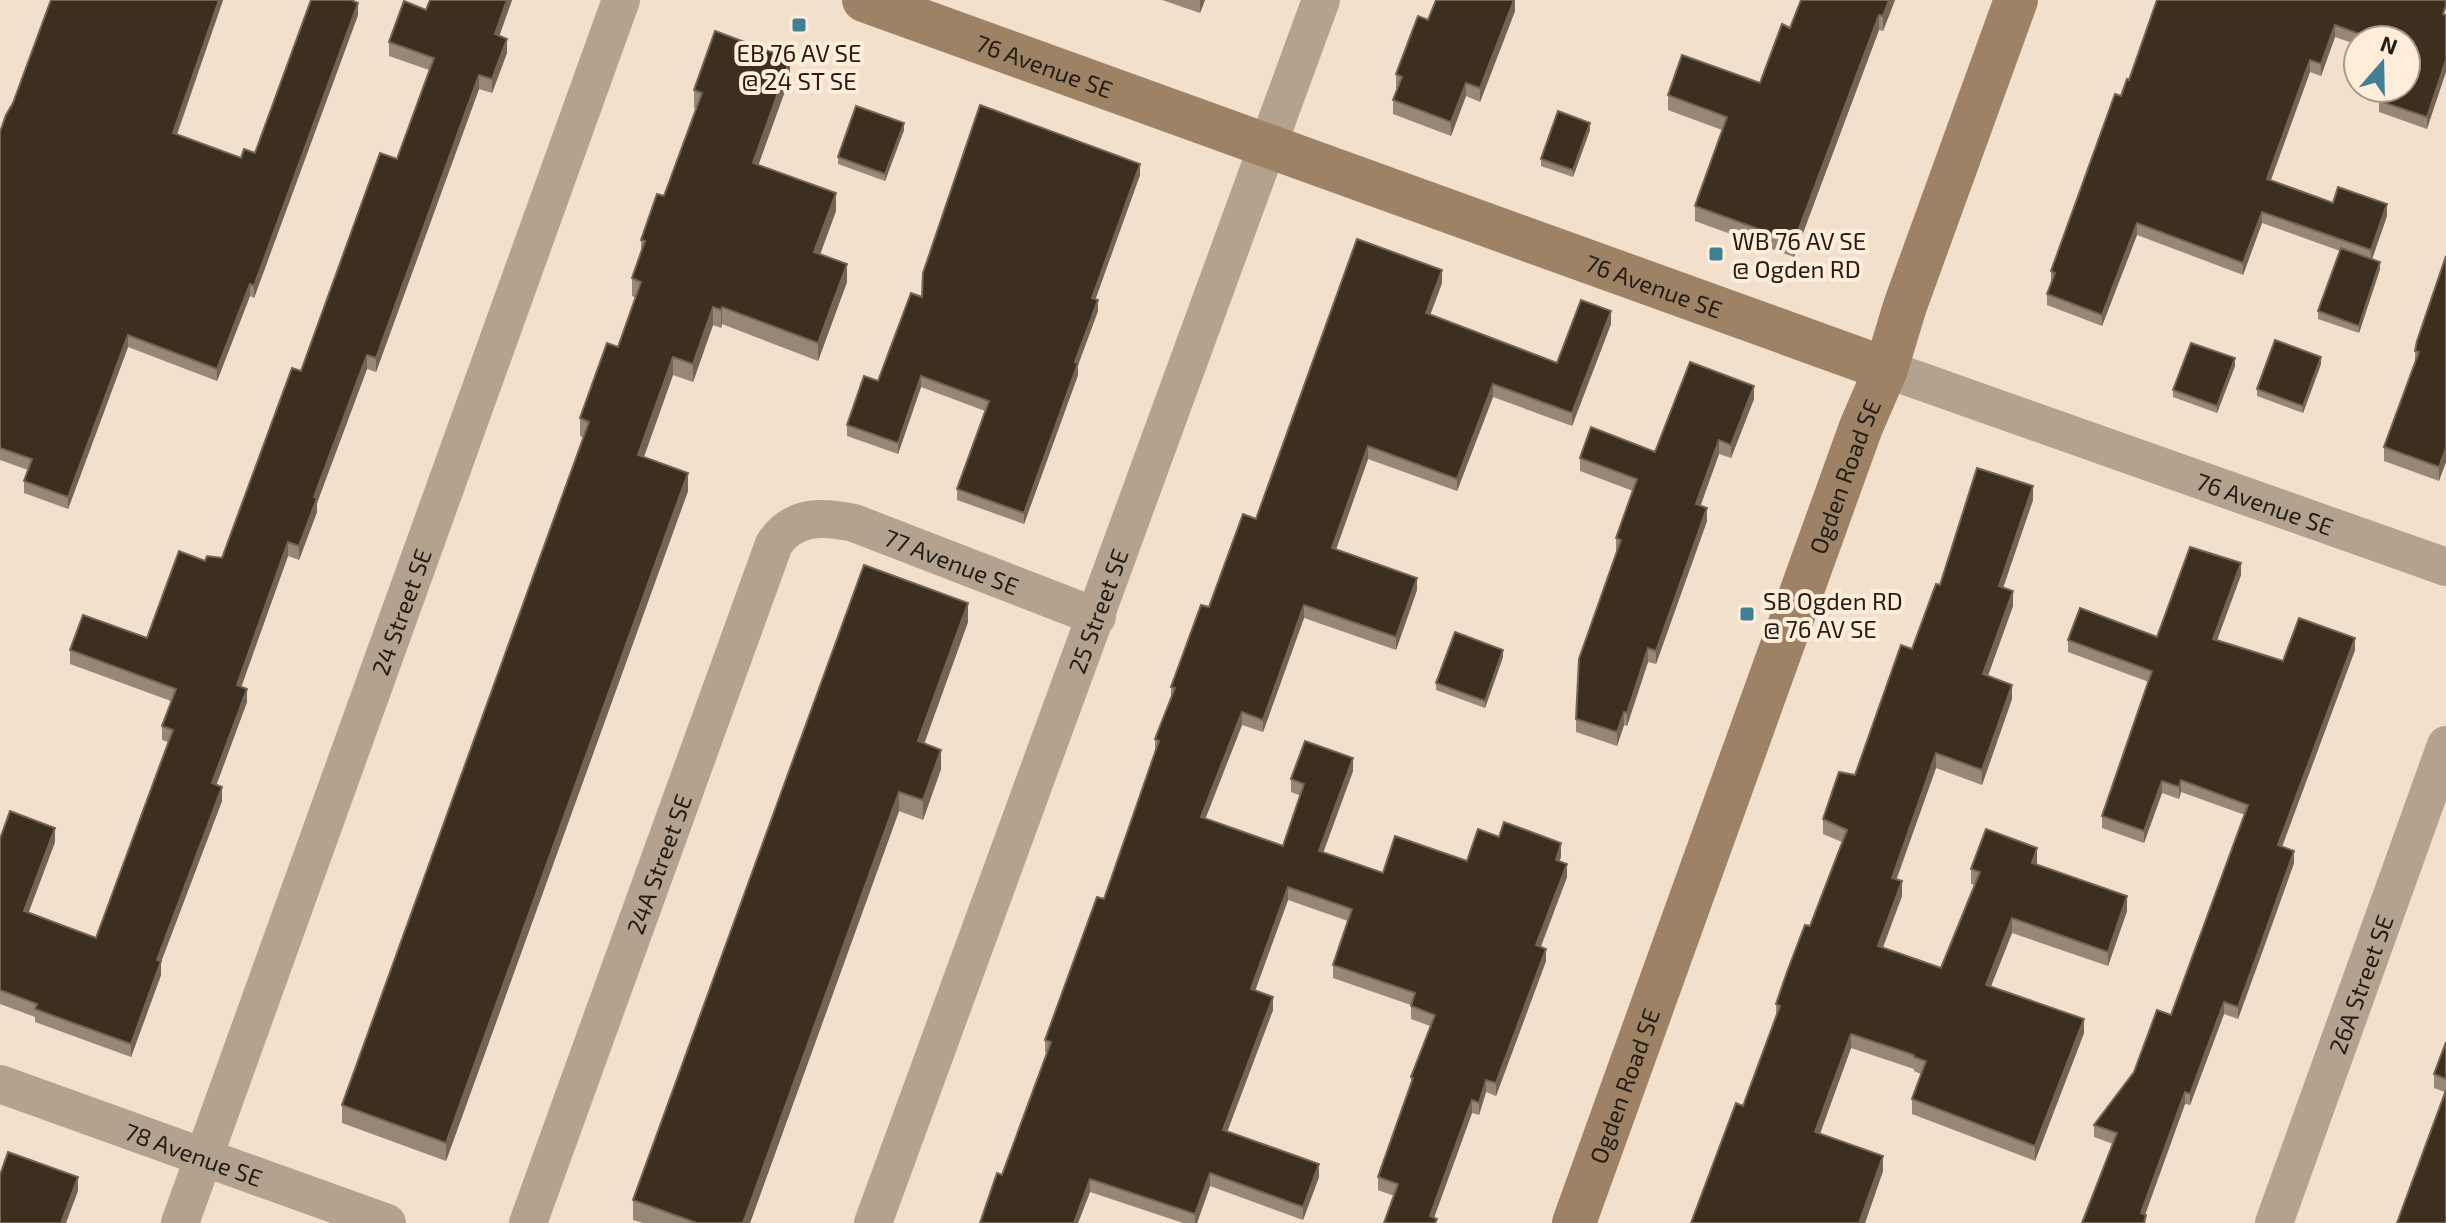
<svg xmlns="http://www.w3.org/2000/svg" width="2446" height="1223" viewBox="0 0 2446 1223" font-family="'Exo 2',sans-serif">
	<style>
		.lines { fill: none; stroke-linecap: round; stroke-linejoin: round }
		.street { stroke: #b4a28f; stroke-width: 38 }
		.secondary { stroke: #9d8265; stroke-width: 44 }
		.wall { fill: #988776 }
		.shaded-wall { fill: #736454 }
		.building { fill: #3d2f20; stroke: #736454; stroke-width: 2 }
		.poi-dot { fill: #417f95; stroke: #ffedd9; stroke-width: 3 }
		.labels { text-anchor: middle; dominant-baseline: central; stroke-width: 8; stroke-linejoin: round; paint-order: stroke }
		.poi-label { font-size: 24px; fill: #231d16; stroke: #ffedd9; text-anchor: start }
		.street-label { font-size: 24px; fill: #231d16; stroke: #ffedd9 }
	</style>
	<rect width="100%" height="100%" fill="#f2dfcc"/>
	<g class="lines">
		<g class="street">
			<path id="s1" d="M1886 369 2446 567"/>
			<path id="s2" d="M0 1084 387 1223"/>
			<path id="s3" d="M180 1223 621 0"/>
			<path id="s4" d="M528 1223 774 544C793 515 823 516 854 523L1097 617"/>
			<path id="s5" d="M873 1223 1321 0"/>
			<path id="s6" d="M2274 1223 2446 745"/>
		</g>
		<g class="secondary">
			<path id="s7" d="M864 0 1886 369"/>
			<path id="s8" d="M1574 1223 1861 427 1886 369 1905 306 2016 0"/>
		</g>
	</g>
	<g class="wall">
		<polygon points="223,0 177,135 241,158 255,153 358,15 254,298 250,296 217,381 128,347 68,509 24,493 24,481 28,470 0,460 0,132 13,103"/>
		<polygon points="512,0 499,36 507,53 492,93 479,89 376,372 367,369 317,503 317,512 299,560 288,556 241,686 247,702 216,785 222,801 161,962 161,975 131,1057 35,1022 35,1017 0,1004 0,839 55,842 28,913 96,938 168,742 162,740 162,726 171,701 70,664 70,650 147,638 205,561 222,558 301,371 397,159 429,70 389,56 389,42 426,10"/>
		<polygon points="1162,0 1205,0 1200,13"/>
		<polygon points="1515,0 1515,11 1480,102 1466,96 1451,136 1393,114 1393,100 1397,88 1396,88 1396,74 1428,20"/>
		<polygon points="1895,0 1883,31 1879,30 1794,257 1695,221 1695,206 1722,130 1668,110 1668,95 1760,83 1790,28"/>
		<polygon points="2157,0 2446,0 2427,129 2379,112 2379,101 2406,40 2358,40 2358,45 2335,37 2321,76 2310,72 2270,180 2333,203 2387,216 2372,259 2380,269 2359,333 2318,319 2318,311 2340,251 2262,223 2243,275 2137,235 2102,326 2047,305 2047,294 2051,283 2051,271 2121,96 2129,80"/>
		<polygon points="790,77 758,165 836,211 820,255 847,282 818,361 722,324 721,328 713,325 693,382 673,375 644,457 688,491 446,1161 342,1123 342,1105 584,438 580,436 580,418 618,347 636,298 632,296 632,278 641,252 641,240 664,196 696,109 694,108 694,90"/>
		<polygon points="904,130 885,181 838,164 838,157"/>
		<polygon points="1590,130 1573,177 1541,166 1541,159"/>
		<polygon points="1140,175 1095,299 1098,311 1078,365 1078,375 1024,524 957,500 957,489 985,411 921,387 898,454 847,436 847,425 878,381 922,297"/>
		<polygon points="2446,256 2439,481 2384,461 2384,447 2415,363 2415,351"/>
		<polygon points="1442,283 1430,315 1557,363 1611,324 1572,426 1493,397 1457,491 1368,459 1336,549 1417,590 1396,650 1304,618 1263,732 1242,725 1205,819 1283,846 1301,796 1291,792 1291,779 1353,771 1323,853 1383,873 1467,861 1499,837 1561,856 1560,861 1567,877 1541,947 1546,961 1496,1096 1486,1092 1479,1115 1472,1113 1434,1218 1437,1223 1394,1196 1378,1190 1378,1177 1411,1085 1411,1077 1430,1026 1411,1019 1411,1005 1333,978 1333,965 1348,921 1288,900 1255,991 1273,1010 1227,1132 1319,1177 1303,1220 1210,1186 1197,1223 1183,1223 1090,1192 1078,1223 980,1223 1002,1175 1047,1053 1045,1052 1045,1040 1104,899 1155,752 1155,739 1171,697 1171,687 1209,607 1256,519"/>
		<polygon points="2321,364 2303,413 2257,396 2257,389"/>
		<polygon points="2235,366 2217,413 2173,397 2173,390"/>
		<polygon points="1754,399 1731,458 1719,454 1701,505 1707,521 1656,664 1648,662 1627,726 1624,725 1617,746 1576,732 1576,719 1617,552 1616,551 1616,538 1633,491 1580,471 1580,458 1655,452"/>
		<polygon points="2033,500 2003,587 2013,606 1988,676 2012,699 1982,785 1936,768 1896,879 1902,896 1882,948 1941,968 1975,885 1971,884 1971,869 2037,863 2036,864 2127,911 2108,966 2012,933 1991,986 2084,1033 2035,1161 1912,1114 1912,1099 1921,1074 1914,1071 1914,1069 1851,1048 1820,1134 1883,1171 1865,1223 1691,1223 1743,1106 1776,1016 1776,1004 1810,926 1842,842 1823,834 1823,819 1855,775 1940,585"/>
		<polygon points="2241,575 2217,640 2283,661 2355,650 2282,847 2294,863 2261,956 2238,1019 2224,1014 2190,1105 2185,1104 2145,1215 2146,1223 2113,1144 2094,1137 2094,1125 2134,1072 2171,1015 2245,815 2181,792 2179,799 2162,793 2144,843 2102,828 2102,816 2149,682 2068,652 2068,640 2157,637"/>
		<polygon points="968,622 924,743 941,769 923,820 899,811 750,1223 643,1223 633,1220 633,1200"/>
		<polygon points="1503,657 1485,708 1436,690 1436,683"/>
		<polygon points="2446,1042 2446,1223 2445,1092 2434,1088 2434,1074"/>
	</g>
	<g class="shaded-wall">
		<polygon points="219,0 223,0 173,145 173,133"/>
		<polygon points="507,0 512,0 495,48 495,34"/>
		<polygon points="1200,0 1205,0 1200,13"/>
		<polygon points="1514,0 1515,0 1515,11 1480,102 1480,88"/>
		<polygon points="1889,0 1895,0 1883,31 1883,16"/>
		<polygon points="358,3 358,15 254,298 254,286"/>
		<polygon points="1879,15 1879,30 1794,257 1794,242"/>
		<polygon points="2335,25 2335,37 2321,76 2321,64"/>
		<polygon points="507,39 507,53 492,93 492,79"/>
		<polygon points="790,59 790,77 753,180 753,163"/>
		<polygon points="2310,60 2310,72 2267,191 2267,179"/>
		<polygon points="2446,60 2446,72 2427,129 2427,117"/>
		<polygon points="479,75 479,89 376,372 376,358"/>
		<polygon points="1466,83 1466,96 1451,136 1451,122"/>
		<polygon points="904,123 904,130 885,181 885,174"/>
		<polygon points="1590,123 1590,130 1573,177 1573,170"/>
		<polygon points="1140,164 1140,175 1092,309 1092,298"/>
		<polygon points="836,193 836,211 814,270 814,252"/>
		<polygon points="2387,204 2387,216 2371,262 2371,250"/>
		<polygon points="2262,212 2262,223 2243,275 2243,263"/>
		<polygon points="2137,223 2137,235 2102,326 2102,315"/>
		<polygon points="2380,262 2380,269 2359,333 2359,326"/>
		<polygon points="847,264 847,282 818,361 818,343"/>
		<polygon points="1442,270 1442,283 1426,326 1426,313"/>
		<polygon points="250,284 250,296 217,381 217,369"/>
		<polygon points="1098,300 1098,311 1078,365 1078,375 1024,524 1024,513 1075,362"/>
		<polygon points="713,307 713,325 693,382 693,364"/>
		<polygon points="722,307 722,324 721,328 721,310"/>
		<polygon points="1611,311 1611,324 1572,426 1572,413"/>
		<polygon points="128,335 128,347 68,509 68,497"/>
		<polygon points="367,355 367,369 317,503 317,512 299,560 299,546 314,497"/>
		<polygon points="673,357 673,375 638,473 638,455"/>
		<polygon points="2321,357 2321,364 2303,413 2303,406"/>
		<polygon points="2235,358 2235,366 2217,413 2217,406"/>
		<polygon points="921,376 921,387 898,454 898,443"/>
		<polygon points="1493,384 1493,397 1457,491 1457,479"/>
		<polygon points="1754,386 1754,399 1731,458 1731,445"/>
		<polygon points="1719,440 1719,454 1696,517 1696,504"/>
		<polygon points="1368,446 1368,459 1332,561 1332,548"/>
		<polygon points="2446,448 2446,462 2439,481 2439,467"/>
		<polygon points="688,473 688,491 446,1161 446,1143"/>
		<polygon points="2033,486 2033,500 1999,600 1999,586"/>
		<polygon points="1707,508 1707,521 1656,664 1656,651"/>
		<polygon points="288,542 288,556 237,699 237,685"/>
		<polygon points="2241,563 2241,575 2213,651 2213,639"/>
		<polygon points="1417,578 1417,590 1396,650 1396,637"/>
		<polygon points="2013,591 2013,606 1983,689 1983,674"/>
		<polygon points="968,603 968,622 918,761 918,741"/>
		<polygon points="1304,605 1304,618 1263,732 1263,720"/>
		<polygon points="2355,638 2355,650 2278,857 2278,845"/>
		<polygon points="1648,648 1648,662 1627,726 1627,713"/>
		<polygon points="1503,650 1503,657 1485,708 1485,701"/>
		<polygon points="2012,685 2012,699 1982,785 1982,770"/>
		<polygon points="247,689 247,702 212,797 212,783"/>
		<polygon points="1242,712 1242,725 1201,830 1201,817"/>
		<polygon points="1624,712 1624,725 1617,746 1617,732"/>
		<polygon points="941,750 941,769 923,820 923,800"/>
		<polygon points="1936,753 1936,768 1892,892 1892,878"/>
		<polygon points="1353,758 1353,771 1319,864 1319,851"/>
		<polygon points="2181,780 2181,792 2179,799 2179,787"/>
		<polygon points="2162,781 2162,793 2144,843 2144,831"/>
		<polygon points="222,787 222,801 161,962 161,975 131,1057 131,1044 157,960"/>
		<polygon points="899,792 899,811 750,1223 743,1223"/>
		<polygon points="55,828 55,842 24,925 24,911"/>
		<polygon points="1561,843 1561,856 1556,872 1556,860"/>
		<polygon points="2037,848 2037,863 2032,877 2032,863"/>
		<polygon points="2294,851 2294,863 2238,1019 2238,1007"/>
		<polygon points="1567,864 1567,877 1536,958 1536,945"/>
		<polygon points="1902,881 1902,896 1878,961 1878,946"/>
		<polygon points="1288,887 1288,900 1251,1002 1251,989"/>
		<polygon points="2127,896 2127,911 2108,966 2108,952"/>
		<polygon points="2012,918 2012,933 1986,999 1986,985"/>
		<polygon points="1546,949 1546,961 1496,1096 1496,1083"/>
		<polygon points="1273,997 1273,1010 1223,1143 1223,1130"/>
		<polygon points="2224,1002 2224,1014 2190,1105 2190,1094"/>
		<polygon points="2084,1019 2084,1033 2035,1161 2035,1146"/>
		<polygon points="1851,1034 1851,1048 1815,1147 1815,1132"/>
		<polygon points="1486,1080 1486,1092 1479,1115 1479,1103"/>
		<polygon points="2185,1092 2185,1104 2142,1223 2141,1213"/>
		<polygon points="1472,1100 1472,1113 1432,1223 1430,1216"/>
		<polygon points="1883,1156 1883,1171 1865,1223 1859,1223"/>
		<polygon points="1319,1164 1319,1177 1303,1220 1303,1207"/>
		<polygon points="1210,1173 1210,1186 1197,1223 1195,1223 1195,1214"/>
		<polygon points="78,1177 78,1191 66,1223 61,1223"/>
		<polygon points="1090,1179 1090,1192 1078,1223 1074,1223"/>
	</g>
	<g class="building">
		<polygon points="51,0 219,0 173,133 241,158 244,149 255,153 311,0 351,0 358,3 254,286 250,284 217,369 128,335 68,497 24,481 32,459 0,448 0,132 6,115 13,103"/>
		<polygon points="430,0 507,0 495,34 507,39 492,79 479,75 376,358 367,355 314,497 317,498 299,546 288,542 237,685 247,689 212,783 222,787 157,960 161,961 131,1044 35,1009 37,1004 0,990 0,839 10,811 55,828 24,911 96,938 173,730 162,726 176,689 70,650 83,615 147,638 179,551 205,561 207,556 222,558 292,368 301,371 380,153 397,159 434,58 389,42 404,1 426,10"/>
		<polygon points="1436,0 1514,0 1480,88 1466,83 1451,122 1393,100 1402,77 1396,74 1418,16 1428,20"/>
		<polygon points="1801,0 1889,0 1883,16 1879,15 1794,242 1695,206 1727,117 1668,95 1682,55 1760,83 1782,24 1790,28"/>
		<polygon points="2157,0 2446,0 2446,5 2443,14 2446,15 2446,60 2427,117 2379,101 2384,88 2406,88 2406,40 2376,40 2335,25 2321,64 2310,60 2267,179 2333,203 2338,187 2387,204 2371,250 2262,212 2243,263 2137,223 2102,315 2047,294 2055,273 2051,271 2115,94 2121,96 2127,79 2129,80"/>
		<polygon points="715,31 790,59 753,163 836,193 814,252 847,264 818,343 722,307 721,310 713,307 693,364 673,357 638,455 688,473 446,1143 342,1105 589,422 580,418 607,343 618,347 641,282 632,278 645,241 641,240 657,194 664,196 702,93 694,90"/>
		<polygon points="980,105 1140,164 1092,298 1098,300 1075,362 1078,363 1024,513 957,489 989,401 921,376 898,443 847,425 864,376 878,381 911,293 922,297 923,273"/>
		<polygon points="856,106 904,123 885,174 838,157"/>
		<polygon points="1558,111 1590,123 1573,170 1541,159"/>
		<polygon points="1357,239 1442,270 1426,313 1557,363 1581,300 1611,311 1572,413 1493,384 1457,479 1368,446 1332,548 1417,578 1396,637 1304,605 1263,720 1242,712 1201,817 1283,846 1304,784 1291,779 1305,741 1353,758 1319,851 1383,873 1395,836 1467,861 1478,829 1499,837 1504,822 1561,843 1556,860 1567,864 1536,945 1546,949 1496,1083 1486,1080 1479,1103 1472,1100 1430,1216 1437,1219 1435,1223 1384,1223 1398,1184 1378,1177 1413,1078 1411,1077 1435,1015 1411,1006 1415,993 1333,965 1352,909 1288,887 1251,989 1273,997 1223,1130 1319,1164 1303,1207 1210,1173 1195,1214 1090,1179 1074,1223 980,1223 997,1173 1002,1175 1051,1042 1045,1040 1097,897 1104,899 1159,741 1155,739 1175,688 1171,687 1201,605 1209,607 1243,514 1256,519"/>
		<polygon points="2341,248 2380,262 2359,326 2318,311"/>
		<polygon points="2446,256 2446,448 2439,467 2384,447 2419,352 2415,351 2417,341"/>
		<polygon points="2275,340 2321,357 2303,406 2257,389"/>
		<polygon points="2191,343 2235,358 2217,406 2173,390"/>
		<polygon points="1690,362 1754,386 1731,445 1719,440 1696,504 1707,508 1656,651 1648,648 1627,713 1624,712 1617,732 1576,719 1579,659 1621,540 1616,538 1637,479 1580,458 1591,427 1655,452"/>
		<polygon points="1977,468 2033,486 1999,586 2013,591 1983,674 2012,685 1982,770 1936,753 1892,878 1902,881 1878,946 1941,968 1980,872 1971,869 1986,829 2037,848 2032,863 2127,896 2108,952 2012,918 1986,985 2084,1019 2035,1146 1912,1099 1926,1061 1914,1057 1914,1055 1851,1034 1815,1132 1883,1156 1859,1223 1691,1223 1736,1103 1743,1106 1780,1006 1776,1004 1787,972 1805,925 1810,926 1847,830 1823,819 1839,772 1855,775 1901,645 1912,649 1936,584 1940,585"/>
		<polygon points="2190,547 2241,563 2213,639 2283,661 2299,618 2355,638 2278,845 2294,851 2261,944 2238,1007 2224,1002 2190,1094 2185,1092 2141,1213 2146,1215 2144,1223 2082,1223 2117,1133 2094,1125 2134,1072 2157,1010 2171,1015 2248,805 2181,780 2179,787 2162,781 2144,831 2102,816 2152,671 2068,640 2080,608 2157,637"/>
		<polygon points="864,565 968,603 918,741 941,750 923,800 899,792 743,1223 697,1223 633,1200"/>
		<polygon points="1455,632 1503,650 1485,701 1436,683"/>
		<polygon points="2446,1042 2446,1079 2434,1074"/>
		<polygon points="2446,1090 2446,1223 2397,1223"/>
		<polygon points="8,1152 78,1177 61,1223 0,1223 0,1175"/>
	</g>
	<g class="poi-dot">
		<rect x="791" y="17" width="16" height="16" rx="4"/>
		<rect x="1708" y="246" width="16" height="16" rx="4"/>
		<rect x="1739" y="606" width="16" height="16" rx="4"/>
	</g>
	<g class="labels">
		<g class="poi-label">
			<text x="799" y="52" text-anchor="middle">EB 76 AV SE<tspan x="799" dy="28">@ 24 ST SE</tspan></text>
			<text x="1732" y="240">WB 76 AV SE<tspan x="1732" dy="28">@ Ogden RD</tspan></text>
			<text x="1763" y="600">SB Ogden RD<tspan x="1763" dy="28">@ 76 AV SE</tspan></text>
		</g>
		<g class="street-label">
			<text stroke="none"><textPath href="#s7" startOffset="192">76 Avenue SE</textPath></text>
			<text stroke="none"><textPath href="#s7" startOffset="840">76 Avenue SE</textPath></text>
			<text stroke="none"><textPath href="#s8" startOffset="794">Ogden Road SE</textPath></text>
			<text stroke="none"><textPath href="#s1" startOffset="402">76 Avenue SE</textPath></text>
			<text stroke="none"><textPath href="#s4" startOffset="916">77 Avenue SE</textPath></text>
			<text stroke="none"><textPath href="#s3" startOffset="650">24 Street SE</textPath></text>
			<text stroke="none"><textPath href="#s5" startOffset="652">25 Street SE</textPath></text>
			<text stroke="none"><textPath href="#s4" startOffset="382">24A Street SE</textPath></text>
			<text stroke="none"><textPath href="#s6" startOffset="254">26A Street SE</textPath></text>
			<text stroke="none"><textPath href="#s8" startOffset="146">Ogden Road SE</textPath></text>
			<text stroke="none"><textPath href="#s2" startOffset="206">78 Avenue SE</textPath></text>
		</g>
	</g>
	<g transform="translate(2382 64) rotate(20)"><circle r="38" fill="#ffedd9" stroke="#a79a8b" stroke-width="2"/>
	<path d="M0-6L14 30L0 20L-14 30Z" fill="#417f95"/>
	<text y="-12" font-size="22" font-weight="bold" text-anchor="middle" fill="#231d16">N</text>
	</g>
</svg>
